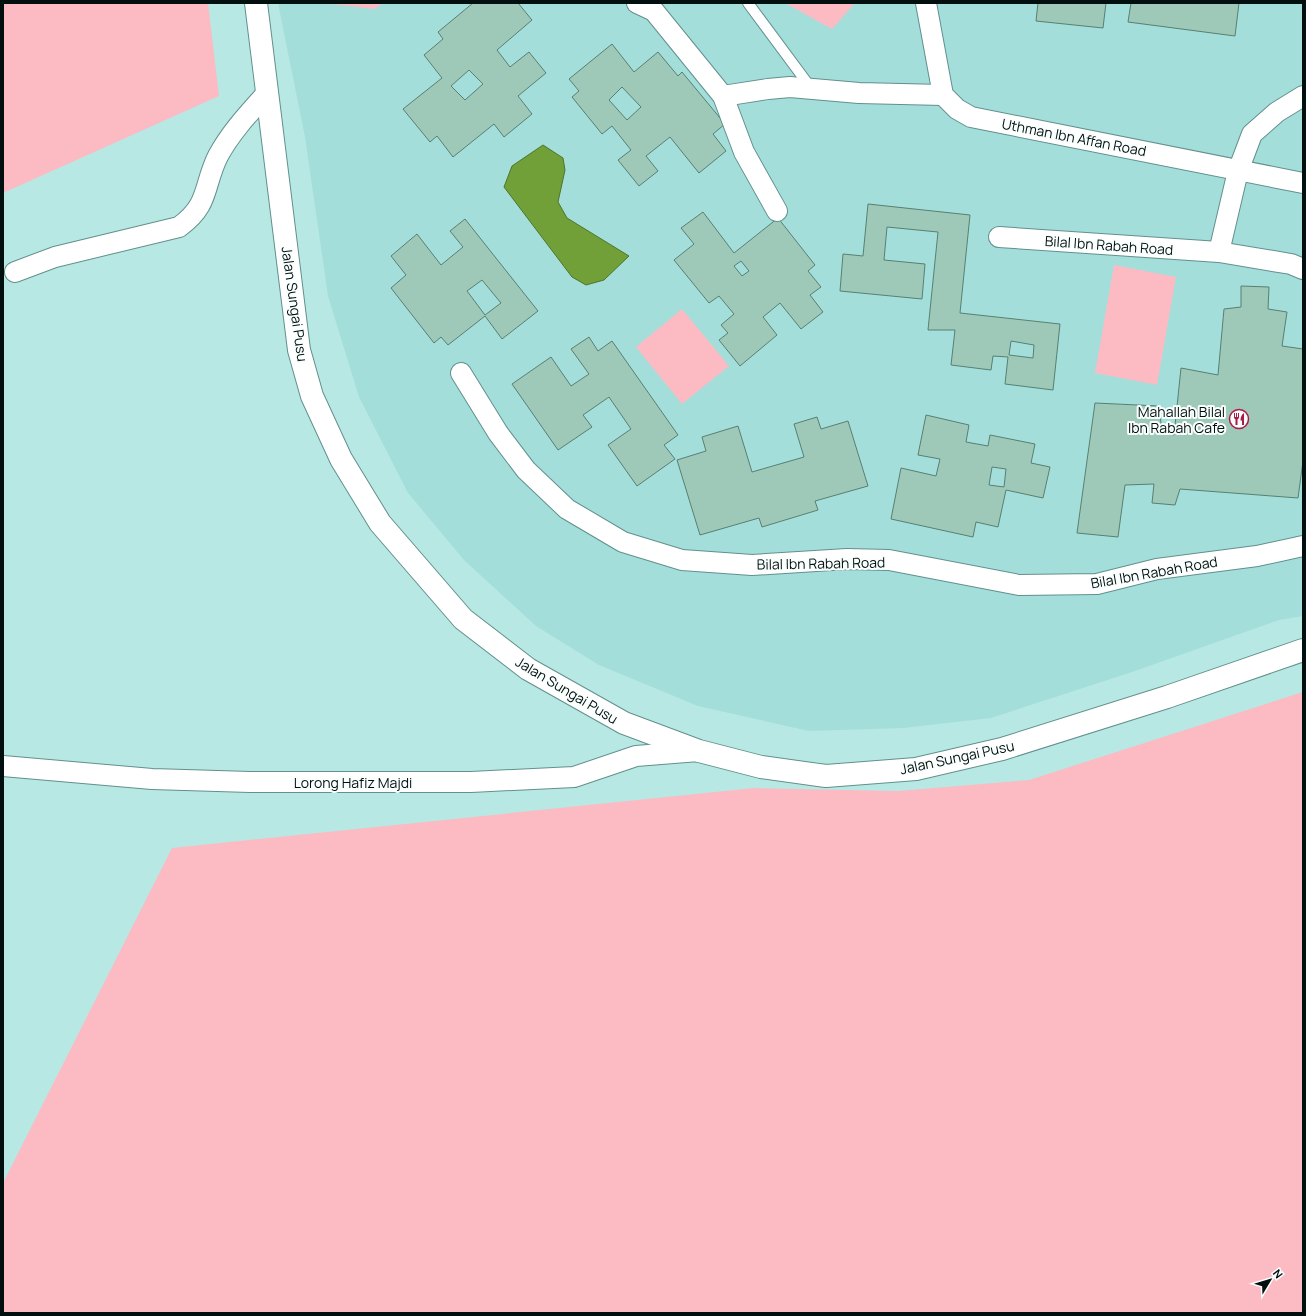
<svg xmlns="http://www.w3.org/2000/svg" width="1306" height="1316" viewBox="0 0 1306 1316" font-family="Manrope,sans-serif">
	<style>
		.built { fill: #a3deda }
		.green { fill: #fcbbc3 }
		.water { fill: #70a037; stroke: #4f752b }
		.building { fill: #9ec9b9; stroke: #578072; fill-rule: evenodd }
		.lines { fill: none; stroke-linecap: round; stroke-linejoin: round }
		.lane-casing { stroke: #62908d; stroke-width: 12 }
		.street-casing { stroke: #62908d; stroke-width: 22 }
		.secondary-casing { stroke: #62908d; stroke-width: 24 }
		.lane { stroke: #fff; stroke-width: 10 }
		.street { stroke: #fff; stroke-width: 20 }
		.secondary { stroke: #fff; stroke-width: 22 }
		.labels { text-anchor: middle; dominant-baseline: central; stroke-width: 4; stroke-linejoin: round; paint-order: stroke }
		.street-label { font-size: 14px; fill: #01100f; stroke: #fafffe }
		.poi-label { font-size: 14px; fill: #01100f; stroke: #fafffe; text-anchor: end }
	</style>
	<rect width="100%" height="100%" fill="#b7e8e4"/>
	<polygon class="built" points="278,3 1303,3 1303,616 1279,620 1132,672 991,718 903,728 809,731 698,706 599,665 536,626 464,560 408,493 359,397 328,296 305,137"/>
	<g class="green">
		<polygon points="3,3 208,3 219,96 3,193"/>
		<polygon points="322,3 383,3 375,9"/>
		<polygon points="785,3 855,3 832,29"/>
		<polygon points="1114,265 1176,277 1157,385 1095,373"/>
		<polygon points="682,309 729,366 682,404 636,347"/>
		<polygon points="1303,692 1302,1313 3,1313 3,1183 172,848 754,788 898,791 1029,780"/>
	</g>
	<polygon class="water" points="543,145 563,158 565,170 558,202 567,218 629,256 604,280 586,285 572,277 504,187 512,166"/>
	<g class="building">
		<path d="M473 3H518L532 20 497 50 510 67 529 52 546 73 518 96 532 114 504 137 494 124 453 157 437 136 430 142 403 109 442 78 424 55 443 39 438 32ZM469 70 483 84 465 100 451 86Z"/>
		<polygon points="1038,3 1106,3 1103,28 1036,21"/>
		<polygon points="1131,3 1239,3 1235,36 1128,22"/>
		<path d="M612 44 634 72 658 52 678 76 682 72 725 124 713 134 726 151 699 173 670 137 646 156 658 171 639 186 618 160 631 150 612 126 602 134 572 97 579 91 569 79ZM622 87 641 107 627 120 609 100Z"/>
		<path d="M868 204 970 215 960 313 1060 324 1053 390 1005 384 1008 357 993 356 991 370 951 365 955 330H928L938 232 887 227 884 260 925 264 922 299 840 291 843 254 863 256ZM1011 341 1034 345 1033 358 1009 355Z"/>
		<path d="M703 212 734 253 778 218 815 265 808 271 821 287 810 295 823 312 801 329 780 303 763 317 777 335 740 366 719 340 728 333 721 325 734 314 719 296 709 303 674 260 694 244 681 228ZM741 261 749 271 742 276 734 266Z"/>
		<path d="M465 219 538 311 502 339 485 316 448 345 441 337 434 343 391 288 406 275 391 256 417 234 441 265 463 247 450 231ZM482 280 501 303 485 315 467 291Z"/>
		<polygon points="1241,286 1269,287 1268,309 1287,312 1282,346 1303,349 1303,461 1298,498 1180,489 1175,505 1152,503 1154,484 1125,485 1118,537 1077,533 1095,403 1159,406 1162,432 1174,435 1181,368 1218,375 1224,309 1241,307"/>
		<polygon points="589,337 598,351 612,341 678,435 664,445 675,459 637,486 608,445 631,429 609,397 583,415 592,427 558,450 512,384 551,357 571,386 589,374 571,349"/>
		<path d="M926 415 969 425 966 442 988 446 990 435 1035 444 1031 463 1050 467 1043 498 1006 490 998 527 976 522 973 537 891 519 901 468 936 476 940 459 918 455ZM992 467 1006 469 1004 487 989 485Z"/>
		<polygon points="817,417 821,429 848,421 868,486 815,501 818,510 762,527 759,518 700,535 677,460 706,451 702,437 738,426 752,472 804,457 794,424"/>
	</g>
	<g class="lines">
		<defs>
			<polyline id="lane" points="748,3 811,88"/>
			<g id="street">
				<polyline points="637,3 654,11 723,96 768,89 790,87 859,93 943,95"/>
				<polyline points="926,3 943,95 957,109 971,117 1303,183"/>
				<polyline points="723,96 744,152 777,211"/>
				<polyline points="999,237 1219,252 1291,264 1303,269"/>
				<polyline points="1219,252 1238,171 1252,134 1277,112 1303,96"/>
				<path d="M15 272 55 257 179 227C210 205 203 186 218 156 231 132 249 113 267 93"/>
				<polyline points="461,373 498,433 526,470 567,509 623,542 682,560 752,565 847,559 889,560 1019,585 1097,584 1157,569 1257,556 1303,546"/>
				<polyline points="3,766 152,779 250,782 471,782 574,777 636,756 699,751"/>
			</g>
			<polyline id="secondary" points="256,3 299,350 312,396 341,459 380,523 463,619 528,669 624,723 699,751 761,767 826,776 916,769 1002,749 1167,697 1303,650"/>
		</defs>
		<use href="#lane" class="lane-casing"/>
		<use href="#street" class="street-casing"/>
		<use href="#secondary" class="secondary-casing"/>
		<use href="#lane" class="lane"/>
		<use href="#street" class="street"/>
		<use href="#secondary" class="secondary"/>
	</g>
	<defs>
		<symbol id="restaurant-ring" viewBox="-11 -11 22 22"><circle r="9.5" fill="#fafffe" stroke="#ae1a47" stroke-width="1.5"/><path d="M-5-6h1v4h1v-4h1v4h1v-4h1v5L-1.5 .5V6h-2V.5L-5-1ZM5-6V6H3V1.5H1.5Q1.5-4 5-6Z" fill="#ae1a47"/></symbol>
	</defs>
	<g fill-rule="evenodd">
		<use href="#restaurant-ring" x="1228" y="408" width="22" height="22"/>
	</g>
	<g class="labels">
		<g class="street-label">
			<text transform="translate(1074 137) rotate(11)">Uthman Ibn Affan Road</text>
			<text transform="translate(1109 245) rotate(4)">Bilal Ibn Rabah Road</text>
			<text transform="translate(295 304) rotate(82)">Jalan Sungai Pusu</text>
			<text transform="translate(821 563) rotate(-1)">Bilal Ibn Rabah Road</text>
			<text transform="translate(1154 572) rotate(-10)">Bilal Ibn Rabah Road</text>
			<text transform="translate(567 690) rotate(31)">Jalan Sungai Pusu</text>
			<text transform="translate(957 757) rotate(-12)">Jalan Sungai Pusu</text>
			<text x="353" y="782">Lorong Hafiz Majdi</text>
		</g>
		<g class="poi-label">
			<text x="1225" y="411">Mahallah Bilal<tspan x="1225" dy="16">Ibn Rabah Cafe</tspan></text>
		</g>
	</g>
	<rect width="1306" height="1316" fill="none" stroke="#01100f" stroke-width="8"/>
	<g transform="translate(1270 1280) rotate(52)" stroke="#fafffe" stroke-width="3" paint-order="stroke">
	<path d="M0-3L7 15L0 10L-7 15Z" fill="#01100f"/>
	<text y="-6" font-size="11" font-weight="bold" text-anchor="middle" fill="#01100f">N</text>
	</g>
</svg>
